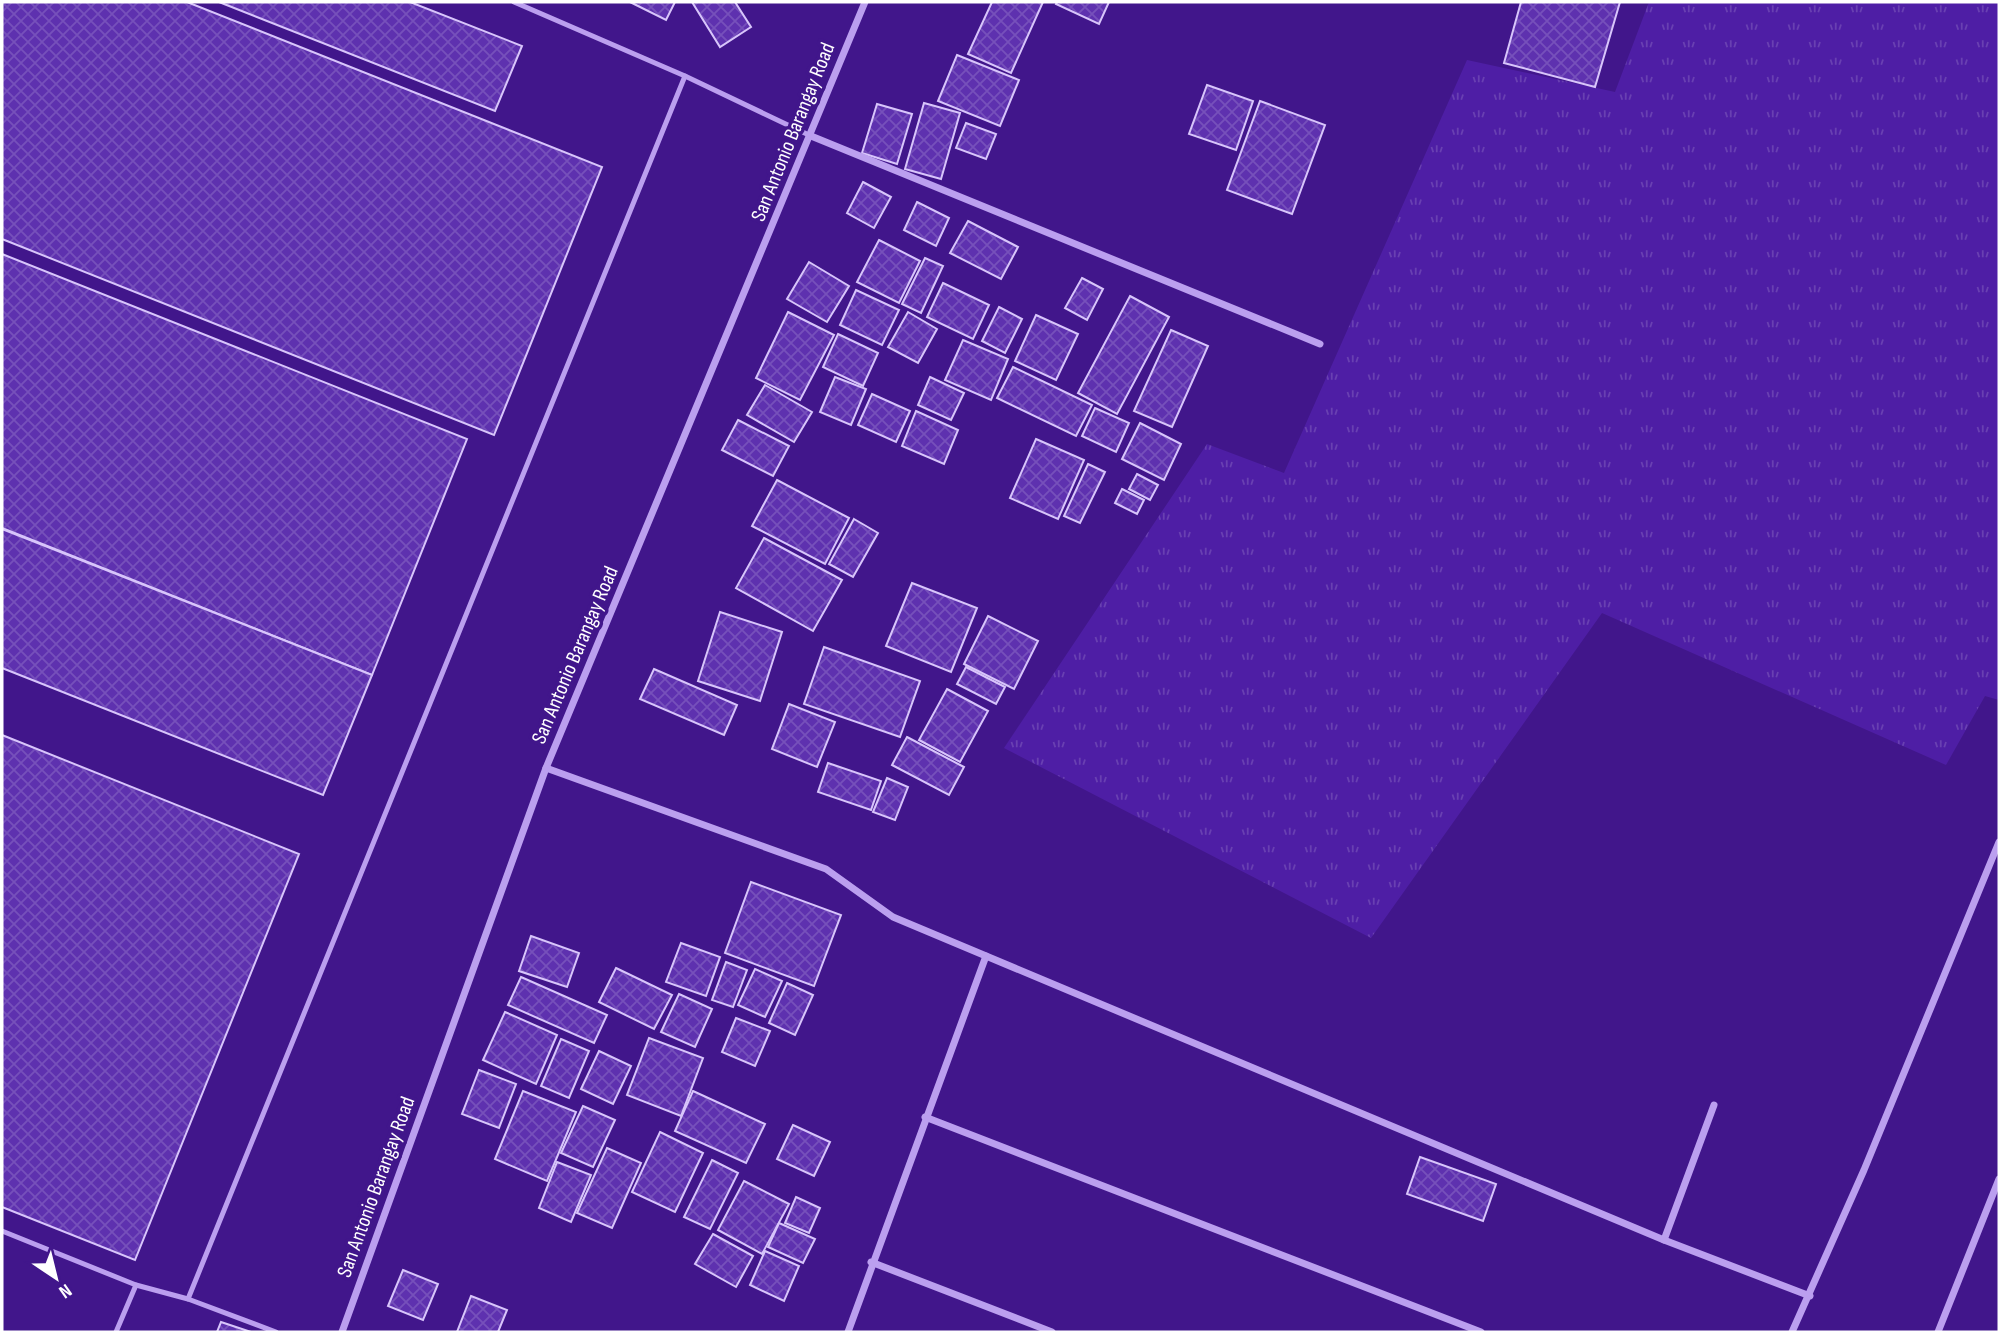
<svg xmlns="http://www.w3.org/2000/svg" width="2001" height="1334" viewBox="0 0 2001 1334" font-family="'Sofia Sans Condensed',sans-serif">
	<style>
		.grass { fill: url(#grass-tufts) }
		.building { fill: url(#building-cross-hatch); stroke: #d8c5fb; stroke-width: 2 }
		.lines { fill: none; stroke-linecap: round; stroke-linejoin: round }
		.lane { stroke: #bb9fef; stroke-width: 5 }
		.street { stroke: #bb9fef; stroke-width: 7 }
		.labels { text-anchor: middle; dominant-baseline: central; stroke-width: 7; stroke-linejoin: round; paint-order: stroke }
		.street-label { font-size: 21px; fill: #fff; stroke: #41168b }
	</style>
	<defs>
		<pattern id="grass-tufts" width="24" height="20" patternUnits="userSpaceOnUse" patternTransform="scale(1.75)"><rect width="24" height="20" fill="#4e1ea5"/><path d="M3 7l-1-3M5 7V3M7 7l1-3M15 17l-1-3M17 17v-4M19 17l1-3" fill="none" stroke="#6940b2"/></pattern>
		<pattern id="building-cross-hatch" width="8" height="8" patternUnits="userSpaceOnUse" patternTransform="scale(1.75)"><rect width="8" height="8" fill="#5e31af"/><path d="M0 0l8 8M0 8l8-8" fill="none" stroke="#7650bb"/></pattern>
	</defs>
	<rect width="100%" height="100%" fill="#41168b"/>
	<polygon class="grass" points="1649,2 1999,2 1999,700 1985,696 1946,765 1602,613 1371,938 1004,748 1207,444 1284,473 1467,60 1615,92"/>
	<g class="building">
		<polygon points="2,2 187,2 602,167 494,435 2,239"/>
		<polygon points="219,2 410,2 522,46 495,111"/>
		<polygon points="630,2 675,2 666,20"/>
		<polygon points="692,2 735,2 751,27 720,47"/>
		<polygon points="992,2 1043,2 1011,73 968,54"/>
		<polygon points="1057,2 1109,2 1099,24 1056,4"/>
		<polygon points="1521,2 1620,2 1595,87 1504,63"/>
		<polygon points="957,55 1019,80 1000,126 938,101"/>
		<polygon points="1207,85 1253,101 1236,150 1189,134"/>
		<polygon points="1260,101 1325,125 1292,214 1227,190"/>
		<polygon points="924,103 960,113 941,179 905,169"/>
		<polygon points="877,104 912,114 897,164 862,153"/>
		<polygon points="966,123 996,134 986,159 956,148"/>
		<polygon points="863,182 891,197 874,228 847,213"/>
		<polygon points="917,202 949,218 936,246 904,230"/>
		<polygon points="968,221 1018,247 1001,279 950,253"/>
		<polygon points="879,240 920,261 899,303 857,282"/>
		<polygon points="2,254 467,439 372,675 2,528"/>
		<polygon points="925,258 943,266 921,313 902,304"/>
		<polygon points="809,262 849,286 827,322 787,299"/>
		<polygon points="1082,278 1103,289 1087,320 1065,308"/>
		<polygon points="943,283 989,305 973,339 927,317"/>
		<polygon points="856,290 899,310 882,345 840,325"/>
		<polygon points="1130,296 1169,317 1117,414 1078,393"/>
		<polygon points="999,307 1022,319 1005,353 982,341"/>
		<polygon points="788,312 834,335 800,400 756,378"/>
		<polygon points="908,312 937,329 918,363 888,347"/>
		<polygon points="1036,315 1078,334 1056,380 1015,361"/>
		<polygon points="1171,330 1208,346 1172,427 1134,411"/>
		<polygon points="838,334 878,353 863,386 823,367"/>
		<polygon points="963,340 1008,359 991,400 945,380"/>
		<polygon points="1013,367 1092,405 1076,436 997,398"/>
		<polygon points="835,377 866,389 851,425 820,412"/>
		<polygon points="930,377 964,393 951,420 918,405"/>
		<polygon points="765,385 812,412 794,442 747,415"/>
		<polygon points="872,394 910,411 896,442 858,425"/>
		<polygon points="1095,408 1129,423 1116,452 1082,436"/>
		<polygon points="916,411 958,430 944,464 902,446"/>
		<polygon points="738,420 789,446 773,476 722,450"/>
		<polygon points="1140,423 1181,444 1164,480 1122,459"/>
		<polygon points="1036,439 1084,460 1058,519 1010,498"/>
		<polygon points="1088,464 1105,472 1080,523 1064,516"/>
		<polygon points="1137,474 1158,485 1150,500 1129,489"/>
		<polygon points="777,480 849,518 825,564 752,526"/>
		<polygon points="1122,489 1144,500 1137,514 1115,503"/>
		<polygon points="854,519 878,533 853,577 829,564"/>
		<polygon points="2,529 372,675 323,795 2,668"/>
		<polygon points="764,538 842,580 813,631 736,588"/>
		<polygon points="912,583 977,608 951,672 886,646"/>
		<polygon points="720,612 782,632 760,701 698,681"/>
		<polygon points="988,616 1038,641 1014,689 964,664"/>
		<polygon points="824,647 920,681 900,737 804,704"/>
		<polygon points="966,667 1005,687 996,704 957,684"/>
		<polygon points="654,669 737,705 724,735 640,699"/>
		<polygon points="947,689 988,711 960,762 919,740"/>
		<polygon points="789,704 835,722 817,767 772,749"/>
		<polygon points="2,735 299,854 135,1260 2,1207"/>
		<polygon points="907,737 964,767 949,795 892,765"/>
		<polygon points="828,763 881,781 871,810 818,792"/>
		<polygon points="887,778 908,787 895,820 873,812"/>
		<polygon points="751,882 841,915 814,986 725,953"/>
		<polygon points="531,936 579,953 567,987 519,971"/>
		<polygon points="681,943 720,957 706,996 666,982"/>
		<polygon points="726,962 747,970 733,1007 712,1000"/>
		<polygon points="616,968 672,995 654,1029 599,1002"/>
		<polygon points="755,969 782,981 765,1017 738,1005"/>
		<polygon points="521,977 607,1015 594,1043 508,1005"/>
		<polygon points="787,983 813,995 795,1035 769,1023"/>
		<polygon points="679,994 712,1009 695,1047 661,1032"/>
		<polygon points="505,1012 557,1035 536,1084 483,1060"/>
		<polygon points="736,1018 770,1031 755,1066 722,1052"/>
		<polygon points="649,1038 703,1058 681,1116 627,1095"/>
		<polygon points="561,1039 589,1051 569,1098 541,1086"/>
		<polygon points="599,1051 631,1066 613,1104 581,1089"/>
		<polygon points="479,1070 516,1084 499,1128 462,1114"/>
		<polygon points="523,1091 576,1112 547,1181 495,1159"/>
		<polygon points="693,1091 765,1124 746,1163 675,1131"/>
		<polygon points="583,1106 615,1120 593,1167 561,1153"/>
		<polygon points="793,1125 830,1142 814,1176 777,1159"/>
		<polygon points="660,1132 703,1153 675,1212 632,1192"/>
		<polygon points="607,1148 641,1163 612,1228 577,1213"/>
		<polygon points="1420,1157 1496,1184 1483,1221 1407,1194"/>
		<polygon points="712,1160 738,1173 710,1229 684,1217"/>
		<polygon points="557,1162 591,1175 571,1222 539,1208"/>
		<polygon points="744,1181 789,1204 762,1254 718,1230"/>
		<polygon points="796,1197 820,1208 809,1233 785,1223"/>
		<polygon points="779,1223 815,1239 803,1263 768,1247"/>
		<polygon points="713,1234 753,1256 736,1287 695,1264"/>
		<polygon points="765,1251 799,1266 784,1301 750,1285"/>
		<polygon points="403,1270 438,1284 423,1320 388,1306"/>
		<polygon points="471,1296 507,1310 498,1332 457,1332"/>
		<polygon points="221,1322 251,1332 217,1332"/>
	</g>
	<g class="lines">
		<g class="lane">
			<polyline points="514,2 685,76 811,136"/>
			<polyline points="2,1231 136,1285 188,1299"/>
			<polyline points="116,1332 136,1285"/>
			<polyline points="276,1332 188,1299 685,76"/>
		</g>
		<g class="street">
			<polyline points="811,136 1320,344"/>
			<polyline points="546,768 826,869 893,917 1664,1240 1810,1296"/>
			<polyline points="925,1117 1481,1332"/>
			<polyline points="1664,1240 1714,1105"/>
			<polyline points="871,1262 1052,1332"/>
			<polyline points="342,1332 546,768 865,2"/>
			<polyline points="848,1332 986,956"/>
			<polyline points="1792,1332 1864,1170 1999,842"/>
			<polyline points="1938,1332 1999,1179"/>
		</g>
	</g>
	<g class="labels">
		<g class="street-label">
			<text transform="translate(793 132) rotate(-68)">San Antonio Barangay Road</text>
			<text transform="translate(575 655) rotate(-67)">San Antonio Barangay Road</text>
			<text transform="translate(376 1187) rotate(-70)">San Antonio Barangay Road</text>
		</g>
	</g>
	<rect width="2001" height="1334" fill="none" stroke="#ffffff" stroke-width="7"/>
	<g transform="translate(56 1278) rotate(145)" stroke="#41168b" stroke-width="5" paint-order="stroke">
	<path d="M0-5L12 26L0 18L-12 26Z" fill="#ffffff"/>
	<text y="-10" font-size="19" font-weight="bold" text-anchor="middle" fill="#ffffff">N</text>
	</g>
</svg>
